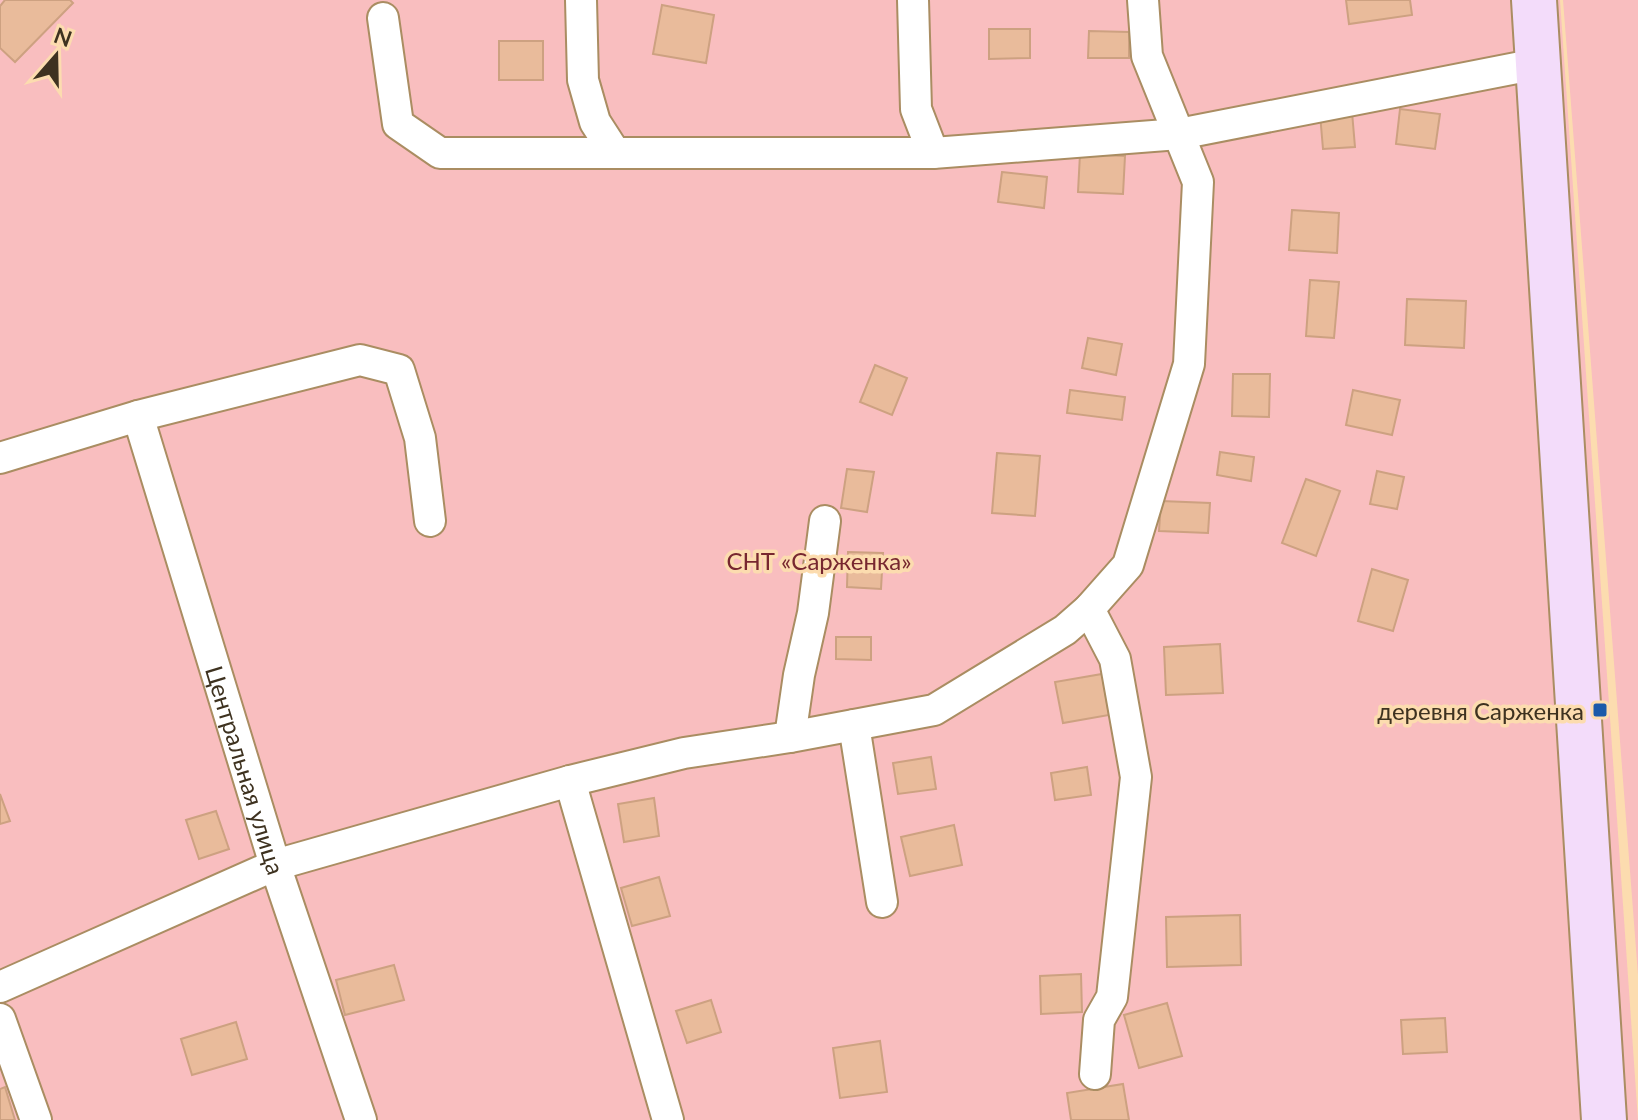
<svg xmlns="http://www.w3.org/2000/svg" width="1638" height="1120" viewBox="0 0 1638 1120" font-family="Lato,sans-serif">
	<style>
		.green { fill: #f9bebf }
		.building { fill: #e9bb9b; stroke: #cda181; stroke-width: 2 }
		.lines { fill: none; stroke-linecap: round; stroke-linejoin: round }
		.minor-casing { stroke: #aa8d62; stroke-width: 34 }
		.secondary-casing { stroke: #aa8d62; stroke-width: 48 }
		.minor { stroke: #fff; stroke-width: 30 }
		.secondary { stroke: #f3dcfa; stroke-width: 44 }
		.poi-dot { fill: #1a59aa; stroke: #fcdcaf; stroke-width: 3 }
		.labels { text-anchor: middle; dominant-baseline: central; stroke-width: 7; stroke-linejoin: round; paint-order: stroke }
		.park-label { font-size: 24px; fill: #772730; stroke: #fcdcaf }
		.poi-label { font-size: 24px; fill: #3e3220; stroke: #fcdcaf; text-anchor: end }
		.street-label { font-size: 24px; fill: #3e3220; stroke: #fcdcaf }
	</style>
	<rect width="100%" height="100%" fill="#fcdcaf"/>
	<g class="green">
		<polygon points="0,0 1560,0 1638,1120 0,1120"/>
		<polygon points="1563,0 1638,0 1638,975"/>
	</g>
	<g class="building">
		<polygon points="5,0 70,0 73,3 15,62 0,48 0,6"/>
		<polygon points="1346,0 1410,0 1412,15 1349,24"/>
		<polygon points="662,5 714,15 706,63 653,54"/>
		<polygon points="989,29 1030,29 1030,58 989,59"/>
		<polygon points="1089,31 1129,32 1129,58 1088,58"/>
		<rect x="499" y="41" width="44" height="39"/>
		<polygon points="1400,109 1440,114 1435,149 1396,144"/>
		<polygon points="1352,112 1355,147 1323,149 1320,114"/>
		<polygon points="1080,154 1125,156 1123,194 1078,192"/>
		<polygon points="1002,172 1047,177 1044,208 998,202"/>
		<polygon points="1292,210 1339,213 1337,253 1289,250"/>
		<polygon points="1310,280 1339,282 1334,338 1306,336"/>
		<polygon points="1407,299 1466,301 1464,348 1405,345"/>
		<polygon points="1088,338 1122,344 1116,375 1082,368"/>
		<polygon points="875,365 907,378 892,415 860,402"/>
		<polygon points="1233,374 1270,374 1269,417 1232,416"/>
		<polygon points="1070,390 1125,397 1122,420 1067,413"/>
		<polygon points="1353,390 1400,400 1392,435 1346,425"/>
		<polygon points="1220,452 1254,457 1251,481 1217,475"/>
		<polygon points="997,453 1040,456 1035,516 992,513"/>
		<polygon points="847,469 874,472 867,512 841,508"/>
		<polygon points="1377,471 1404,477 1397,509 1370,504"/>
		<polygon points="1306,479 1340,491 1316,556 1282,543"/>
		<polygon points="1161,501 1210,503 1208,533 1159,531"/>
		<polygon points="848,552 883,553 881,589 847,587"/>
		<polygon points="1372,569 1408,580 1393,631 1358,621"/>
		<polygon points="836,637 871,637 871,660 836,659"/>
		<polygon points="1220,644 1223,693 1166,695 1164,647"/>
		<polygon points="1102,674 1109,715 1063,723 1055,682"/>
		<polygon points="931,757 936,789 898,794 893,763"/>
		<polygon points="1087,767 1091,795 1055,800 1051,773"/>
		<polygon points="0,794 10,821 0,824"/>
		<polygon points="654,798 659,836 624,842 618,804"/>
		<polygon points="216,811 229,849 199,859 186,820"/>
		<polygon points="954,825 962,865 910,876 901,837"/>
		<polygon points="659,877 670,916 632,926 621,888"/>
		<polygon points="1240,915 1241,965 1167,967 1166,917"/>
		<polygon points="394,965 404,1000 345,1015 336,980"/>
		<polygon points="1081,974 1082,1012 1041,1014 1040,976"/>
		<polygon points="711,1000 721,1032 687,1043 676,1011"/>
		<polygon points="1167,1003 1182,1056 1139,1068 1124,1015"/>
		<polygon points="1445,1018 1447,1052 1403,1054 1401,1020"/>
		<polygon points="236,1022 247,1059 192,1075 181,1039"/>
		<polygon points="880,1041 887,1092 840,1098 833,1048"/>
		<polygon points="1123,1084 1129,1120 1071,1120 1067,1093"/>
		<polygon points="5,1087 15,1120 0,1120 0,1089"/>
	</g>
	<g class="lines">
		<defs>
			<g id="minor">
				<polyline points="581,0 583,80 595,122 615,153"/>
				<polyline points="913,0 916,109 933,153"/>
				<polyline points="383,18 398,124 440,153 933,153 1179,134 1537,64"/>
				<path id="s1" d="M138 416 275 865 361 1120"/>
				<polyline points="0,458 138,416 360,360 399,370 420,438 430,521"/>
				<polyline points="1089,609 1115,659 1136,777 1112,997 1099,1020 1095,1074"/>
				<polyline points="854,725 882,902"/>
				<polyline points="790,737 799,675 813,613 825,521"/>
				<polyline points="570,781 668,1120"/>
				<polyline points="0,987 275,865 570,781 684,753 790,737 934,710 1065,630 1089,609 1128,565 1189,364 1198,182 1147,56 1143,0"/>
				<polyline points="0,1019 36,1120"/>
			</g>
			<polyline id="secondary" points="1534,0 1604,1120"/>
		</defs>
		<use href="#minor" class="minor-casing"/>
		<use href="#secondary" class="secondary-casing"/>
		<use href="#minor" class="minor"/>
		<use href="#secondary" class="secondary"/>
	</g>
	<rect class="poi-dot" x="1592" y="702" width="16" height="16" rx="4"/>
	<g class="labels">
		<g class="park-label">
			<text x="819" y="560">СНТ «Сарженка»</text>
		</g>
		<g class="poi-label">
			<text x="1584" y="710">деревня Сарженка</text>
		</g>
		<g class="street-label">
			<text stroke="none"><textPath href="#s1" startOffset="370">Центральная улица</textPath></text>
		</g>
	</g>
	<g transform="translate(56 56) rotate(20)" stroke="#fcdcaf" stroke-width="6" paint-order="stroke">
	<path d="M0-6L14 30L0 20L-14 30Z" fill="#3e3220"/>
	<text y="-12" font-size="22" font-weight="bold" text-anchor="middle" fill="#3e3220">N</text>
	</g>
</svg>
